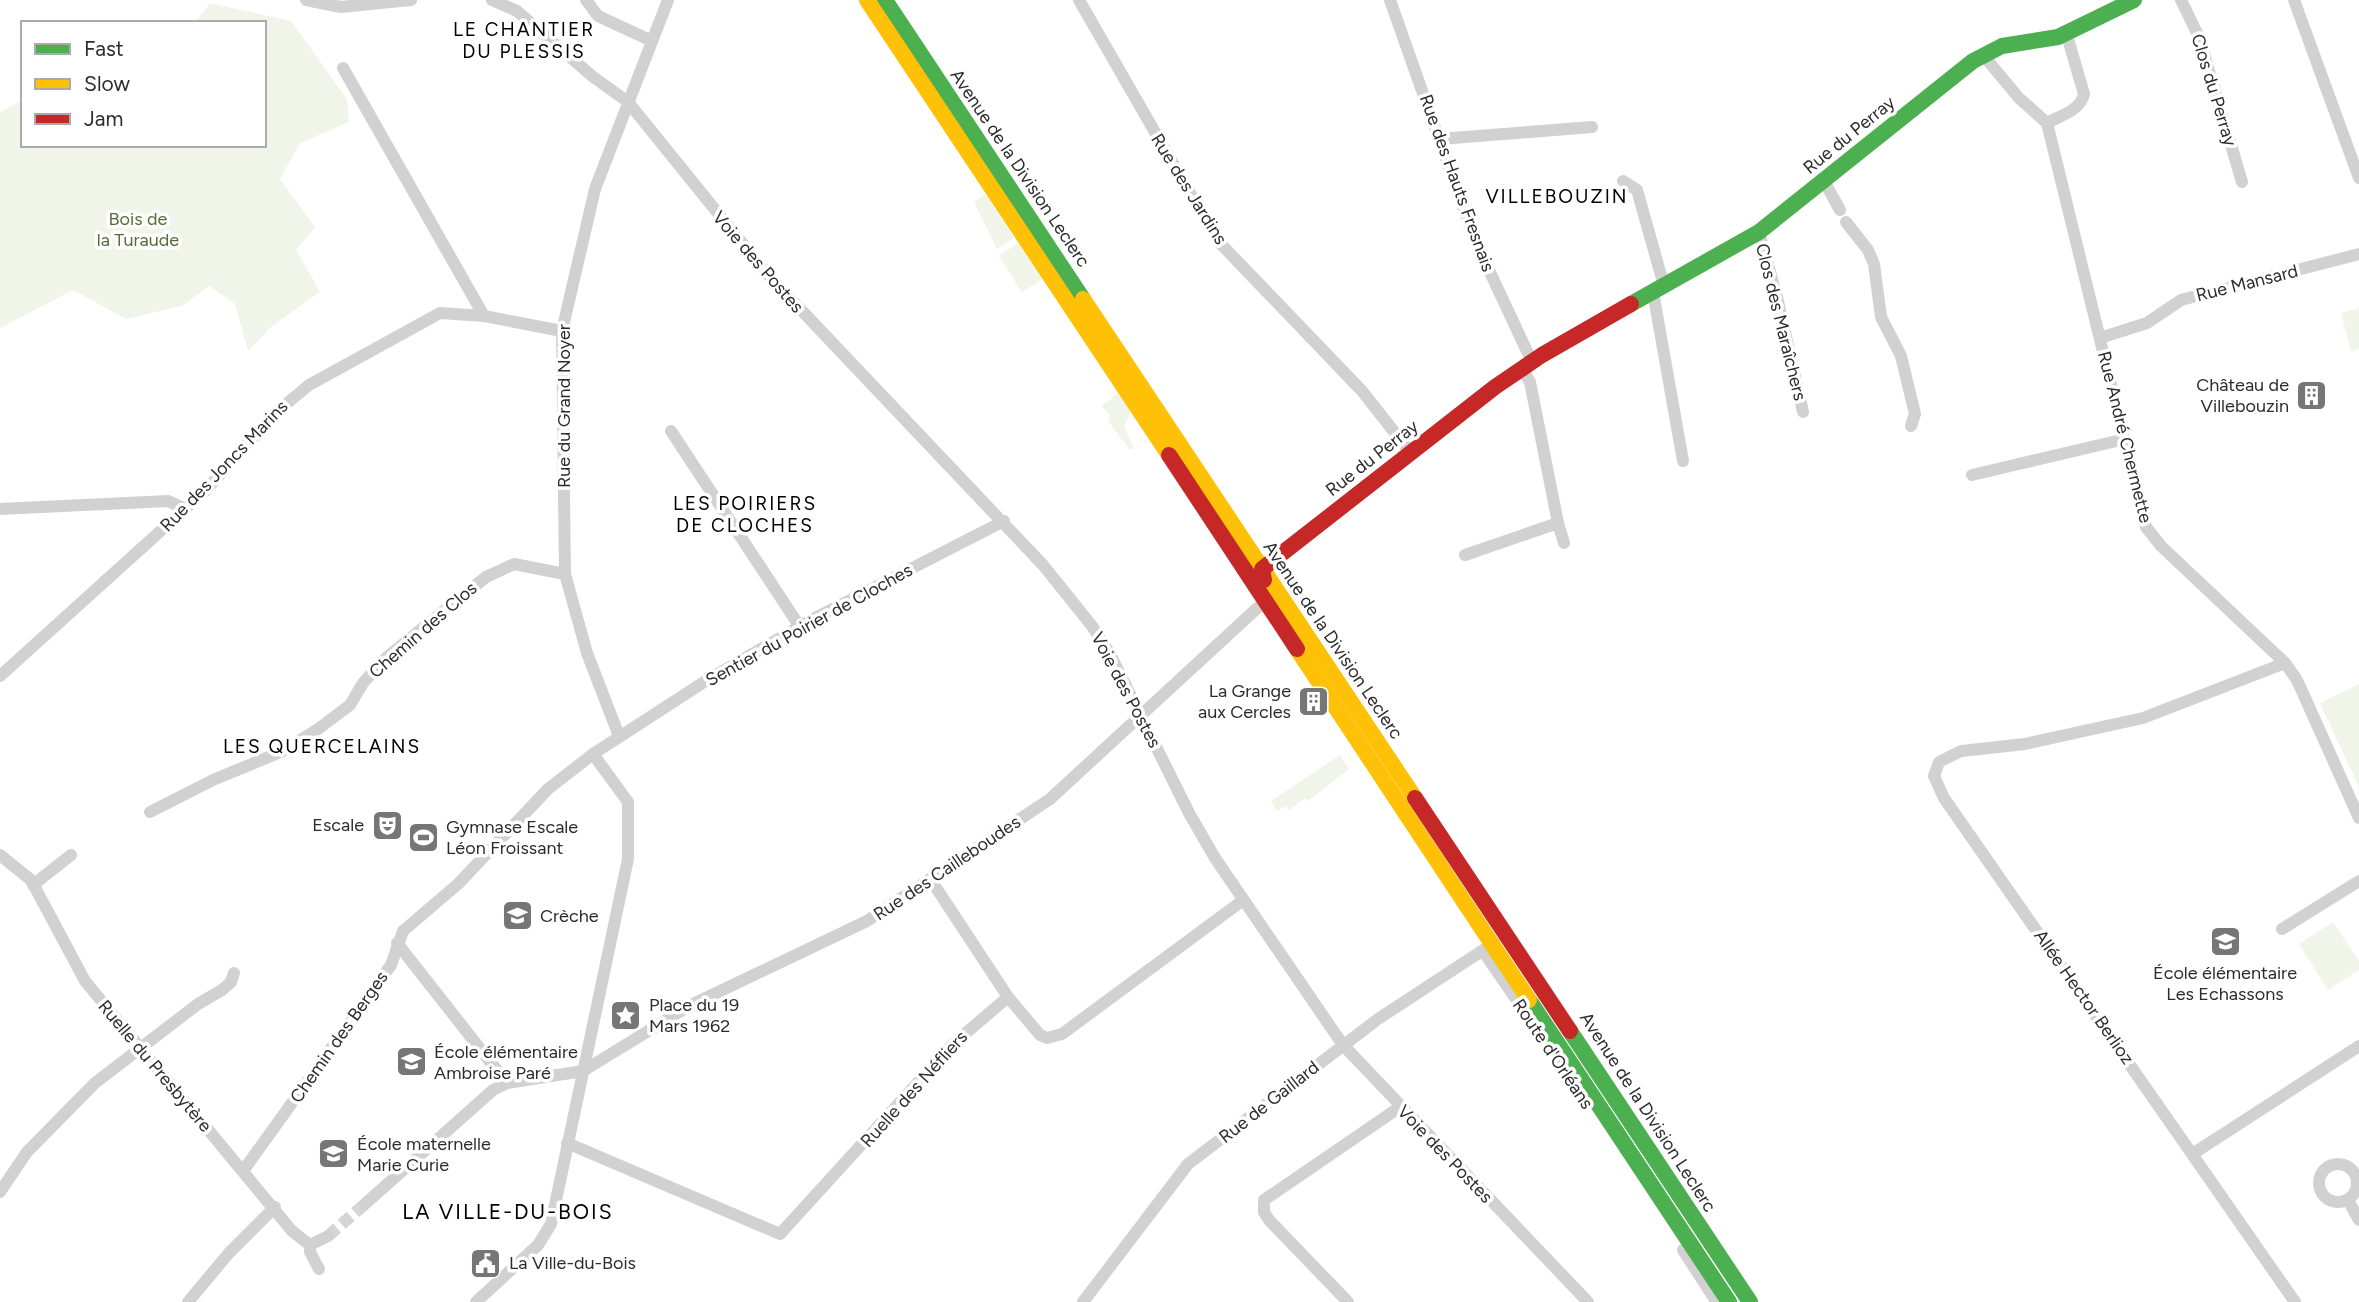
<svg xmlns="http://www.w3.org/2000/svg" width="2359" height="1302" viewBox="0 0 2359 1302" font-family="Figtree,sans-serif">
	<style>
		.green { fill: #f1f4e9 }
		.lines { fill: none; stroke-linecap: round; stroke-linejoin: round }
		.street-tunnel { stroke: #d5d5d5; stroke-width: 12; stroke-dasharray: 12 6; stroke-linecap: butt }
		.street { stroke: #d1d1d1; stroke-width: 12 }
		.fast { stroke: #4caf50; stroke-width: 16 }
		.slow { stroke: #ffc107; stroke-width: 16 }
		.jam { stroke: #c62828; stroke-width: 16 }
		.labels { text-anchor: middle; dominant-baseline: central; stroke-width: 7; stroke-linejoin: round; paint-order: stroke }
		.street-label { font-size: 18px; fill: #2c2c2c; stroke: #fff }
		.park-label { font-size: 18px; fill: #576b36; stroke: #fff }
		.poi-label { font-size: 18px; fill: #2c2c2c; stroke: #fff; text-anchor: start }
		.neighbourhood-label { font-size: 19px; letter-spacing: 2px; fill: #000; stroke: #fff }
		.quarter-label { font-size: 21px; letter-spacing: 2px; fill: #000; stroke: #fff }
	</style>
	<rect width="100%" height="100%" fill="#fff"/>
	<g class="green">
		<polygon points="210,3 291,21 347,99 349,122 300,143 280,179 315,227 296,250 320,292 272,326 248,351 235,304 209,286 182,306 126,319 73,290 0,328 0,112 23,100 23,145 264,145 264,23 195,23"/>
		<polygon points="986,194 1014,238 997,249 974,202"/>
		<polygon points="1018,243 1043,279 1022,292 999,256"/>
		<polygon points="2359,308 2359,349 2351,351 2341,313"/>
		<polygon points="1118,393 1131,412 1124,426 1134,448 1130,450 1108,421 1110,416 1102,406"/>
		<polygon points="2359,684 2359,787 2320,703"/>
		<polygon points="1340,755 1349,769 1308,801 1305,798 1289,810 1286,806 1277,811 1271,801"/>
		<polygon points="2333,922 2359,961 2359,970 2328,990 2299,944"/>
	</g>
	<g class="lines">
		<polyline class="street-tunnel" points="328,1236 365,1204"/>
		<g class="street">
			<polyline points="306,0 341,7 411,0"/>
			<polyline points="492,0 517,11 592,76 628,102 768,275 1043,565 1092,626 1110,654 1189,813 1215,858 1343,1045 1588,1302"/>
			<polyline points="586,0 598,16 652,41"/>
			<polyline points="1079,0 1217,240 1362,391 1410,452"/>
			<polyline points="1390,0 1474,238 1532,362"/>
			<polyline points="2181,0 2199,37 2242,182"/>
			<polyline points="2294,0 2359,178"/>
			<polyline points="1983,55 2019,98 2047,123 2146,527 2161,546 2285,663 2297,680 2359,818"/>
			<polyline points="343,68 484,316"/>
			<path d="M2047 123C2060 116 2081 110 2084 94L2066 32"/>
			<polyline points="1440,139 1592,127"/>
			<polyline points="1623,181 1637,190 1664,286"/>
			<polyline points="1824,181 1840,210"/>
			<polyline points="1846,222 1868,250 1874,264 1881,317 1901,356 1915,414 1911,426"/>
			<polyline points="1759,232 1778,301 1803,412"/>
			<polyline points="1653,292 1683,461"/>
			<polyline points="2100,338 2147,323 2181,300 2359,254"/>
			<polyline points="671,431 800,627"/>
			<polyline points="1972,475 2125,439"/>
			<polyline points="0,509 168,501 183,508"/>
			<polyline points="1558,523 1564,543"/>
			<polyline points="1465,555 1558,523 1530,382 1522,369"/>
			<polyline points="2285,663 2143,718 2025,744 1961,751 1939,762 1934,776 1944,798 2295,1302"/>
			<polyline points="0,676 207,489 274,414 309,385 440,313 484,316 562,331"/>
			<polyline points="619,736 587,653 565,574 562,331 595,189 668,0"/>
			<polyline points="150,812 213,780 283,751 318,729 350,705 363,683 386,658 486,577 514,564 565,574"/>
			<polyline points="0,855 31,880 85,981 292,1231 310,1245 310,1252 319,1269"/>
			<polyline points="931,880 1008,997"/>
			<polyline points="33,885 71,855"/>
			<polyline points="2282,929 2359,881"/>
			<polyline points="397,943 507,1083"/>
			<polyline points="1483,951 1556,1057"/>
			<polyline points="567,1143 780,1234 953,1044 1008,997 1040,1035 1047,1038 1062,1034 1242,901"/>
			<polyline points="2194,1153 2359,1046"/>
			<circle cx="2338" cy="1183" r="19"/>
			<polyline points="243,1171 391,965 403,931 458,884 548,789 593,754 704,682 811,620 1004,521"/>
			<polyline points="0,1192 27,1152 95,1083 198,1004 222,990 231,982 234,973"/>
			<polyline points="2348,1200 2359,1220"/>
			<polyline points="365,1204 493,1090 507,1083 583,1071 689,1006 867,921 1050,799 1266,600"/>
			<polyline points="310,1245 328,1236"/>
			<polyline points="1683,1250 1716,1301 1725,1296"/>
			<polyline points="188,1302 229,1253 275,1207"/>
			<polyline points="476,1302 538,1245 551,1224 628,859 628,802 593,754"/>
			<polyline points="1083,1302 1188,1164 1378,1019 1494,943"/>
			<polyline points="1348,1302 1269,1220 1264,1212 1264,1200 1400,1107"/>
		</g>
		<g class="fast">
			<polyline points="885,0 1083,299"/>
			<polyline points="1631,304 1759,232 1973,61 2002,46 2058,37 2134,0"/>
			<polyline points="1529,1000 1729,1302"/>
			<polyline points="1570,1031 1750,1302"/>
		</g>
		<g class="slow">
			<polyline points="867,0 1169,455"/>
			<polyline points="1083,299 1415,798"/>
			<polyline points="1297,649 1529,1000"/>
		</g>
		<g class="jam">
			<polyline points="1169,455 1297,649"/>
			<polyline points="1264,580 1262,569 1495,387 1542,355 1631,304"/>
			<polyline points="1415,798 1570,1031"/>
		</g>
	</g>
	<defs>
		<symbol id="building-square" viewBox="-11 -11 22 22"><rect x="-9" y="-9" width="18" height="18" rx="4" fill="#767676" stroke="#fff"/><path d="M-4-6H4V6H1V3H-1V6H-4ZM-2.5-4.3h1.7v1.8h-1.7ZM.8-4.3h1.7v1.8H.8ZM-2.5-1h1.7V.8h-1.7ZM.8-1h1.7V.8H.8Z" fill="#fff"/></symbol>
		<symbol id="theatre-square" viewBox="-11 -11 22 22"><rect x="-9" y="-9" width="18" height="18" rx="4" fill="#767676" stroke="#fff"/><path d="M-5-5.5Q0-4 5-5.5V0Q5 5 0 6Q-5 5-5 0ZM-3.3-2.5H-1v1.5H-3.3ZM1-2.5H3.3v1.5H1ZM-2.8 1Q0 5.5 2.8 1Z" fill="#fff"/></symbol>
		<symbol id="stadium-square" viewBox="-11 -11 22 22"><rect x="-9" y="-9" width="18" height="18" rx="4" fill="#767676" stroke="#fff"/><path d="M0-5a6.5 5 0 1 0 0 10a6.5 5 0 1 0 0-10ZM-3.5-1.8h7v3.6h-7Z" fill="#fff"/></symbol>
		<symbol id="school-square" viewBox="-11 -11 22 22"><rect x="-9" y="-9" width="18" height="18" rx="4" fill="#767676" stroke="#fff"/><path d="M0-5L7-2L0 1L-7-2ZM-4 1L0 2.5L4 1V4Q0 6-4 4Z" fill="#fff"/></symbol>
		<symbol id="sight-square" viewBox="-11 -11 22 22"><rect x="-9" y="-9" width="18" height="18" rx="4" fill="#767676" stroke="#fff"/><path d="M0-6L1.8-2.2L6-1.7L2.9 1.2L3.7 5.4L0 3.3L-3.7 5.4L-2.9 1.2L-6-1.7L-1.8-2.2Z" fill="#fff"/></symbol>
		<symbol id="civic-square" viewBox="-11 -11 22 22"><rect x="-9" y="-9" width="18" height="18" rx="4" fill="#767676" stroke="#fff"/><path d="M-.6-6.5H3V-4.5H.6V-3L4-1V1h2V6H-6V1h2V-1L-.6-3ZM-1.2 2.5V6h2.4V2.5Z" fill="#fff"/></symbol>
	</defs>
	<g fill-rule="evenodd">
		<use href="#building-square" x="2294" y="378" width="35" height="35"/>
		<use href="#building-square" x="1296" y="684" width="35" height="35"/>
		<use href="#theatre-square" x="370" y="808" width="35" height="35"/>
		<use href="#stadium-square" x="406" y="820" width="35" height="35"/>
		<use href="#school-square" x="500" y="898" width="35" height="35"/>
		<use href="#school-square" x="2208" y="924" width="35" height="35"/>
		<use href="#sight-square" x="608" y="998" width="35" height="35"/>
		<use href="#school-square" x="394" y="1044" width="35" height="35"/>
		<use href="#school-square" x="316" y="1136" width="35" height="35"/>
		<use href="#civic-square" x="468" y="1246" width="35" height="35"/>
	</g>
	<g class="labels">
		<g class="street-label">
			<text transform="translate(2214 90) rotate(73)">Clos du Perray</text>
			<text transform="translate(1849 135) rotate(-39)">Rue du Perray</text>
			<text transform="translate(1020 168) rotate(56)">Avenue de la Division Leclerc</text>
			<text transform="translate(1457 183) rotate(70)">Rue des Hauts Fresnais</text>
			<text transform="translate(1189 189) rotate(58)">Rue des Jardins</text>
			<text transform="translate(758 262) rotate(49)">Voie des Postes</text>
			<text transform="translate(2247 283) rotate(-14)">Rue Mansard</text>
			<text transform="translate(1781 322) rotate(76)">Clos des Maraîchers</text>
			<text transform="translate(564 406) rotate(-90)">Rue du Grand Noyer</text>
			<text transform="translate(2125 437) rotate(76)">Rue André Chermette</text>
			<text transform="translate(1372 458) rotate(-38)">Rue du Perray</text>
			<text transform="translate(224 466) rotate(-46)">Rue des Joncs Marins</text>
			<text transform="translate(809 625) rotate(-29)">Sentier du Poirier de Cloches</text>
			<text transform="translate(423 630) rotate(-41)">Chemin des Clos</text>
			<text transform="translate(1333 640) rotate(56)">Avenue de la Division Leclerc</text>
			<text transform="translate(1126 690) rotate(62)">Voie des Postes</text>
			<text transform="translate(947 868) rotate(-34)">Rue des Cailleboudes</text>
			<text transform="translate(2084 997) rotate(55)">Allée Hector Berlioz</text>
			<text transform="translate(339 1037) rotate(-55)">Chemin des Berges</text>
			<text transform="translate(1553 1054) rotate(56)">Route d'Orléans</text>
			<text transform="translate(155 1066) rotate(50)">Ruelle du Presbytère</text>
			<text transform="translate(914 1089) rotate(-48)">Ruelle des Néfliers</text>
			<text transform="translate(1269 1102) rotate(-38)">Rue de Gaillard</text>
			<text transform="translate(1648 1112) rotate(57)">Avenue de la Division Leclerc</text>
			<text transform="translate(1445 1154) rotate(46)">Voie des Postes</text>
		</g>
		<g class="park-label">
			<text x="138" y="219">Bois de<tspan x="138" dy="21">la Turaude</tspan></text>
		</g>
		<g class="poi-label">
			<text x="2289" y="385" text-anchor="end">Château de<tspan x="2289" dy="21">Villebouzin</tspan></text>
			<text x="1291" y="691" text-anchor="end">La Grange<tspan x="1291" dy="21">aux Cercles</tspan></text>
			<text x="364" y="825" text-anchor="end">Escale</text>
			<text x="446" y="827">Gymnase Escale<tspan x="446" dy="21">Léon Froissant</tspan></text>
			<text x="540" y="916">Crèche</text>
			<text x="2225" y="973" text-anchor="middle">École élémentaire<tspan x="2225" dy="21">Les Echassons</tspan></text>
			<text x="649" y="1005">Place du 19<tspan x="649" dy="21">Mars 1962</tspan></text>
			<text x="434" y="1052">École élémentaire<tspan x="434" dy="21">Ambroise Paré</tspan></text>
			<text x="357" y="1144">École maternelle<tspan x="357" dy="21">Marie Curie</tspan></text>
			<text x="509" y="1263">La Ville-du-Bois</text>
		</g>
		<g class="neighbourhood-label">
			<text x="524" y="29">LE CHANTIER<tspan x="524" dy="22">DU PLESSIS</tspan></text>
			<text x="1557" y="196">VILLEBOUZIN</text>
			<text x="745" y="503">LES POIRIERS<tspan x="745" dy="22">DE CLOCHES</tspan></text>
			<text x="322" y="746">LES QUERCELAINS</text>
		</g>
		<g class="quarter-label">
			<text x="508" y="1211">LA VILLE-DU-BOIS</text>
		</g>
	</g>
	<rect x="21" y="21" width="245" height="126" fill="#ffffff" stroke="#ababab" stroke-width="2"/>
	<rect x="35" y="44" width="35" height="10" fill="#4caf50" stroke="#ababab" stroke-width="2"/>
	<text x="84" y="56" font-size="21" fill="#2c2c2c">Fast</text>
	<rect x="35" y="79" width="35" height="10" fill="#ffc107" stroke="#ababab" stroke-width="2"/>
	<text x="84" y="91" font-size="21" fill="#2c2c2c">Slow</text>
	<rect x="35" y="114" width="35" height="10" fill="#c62828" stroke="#ababab" stroke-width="2"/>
	<text x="84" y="126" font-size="21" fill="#2c2c2c">Jam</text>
</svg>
